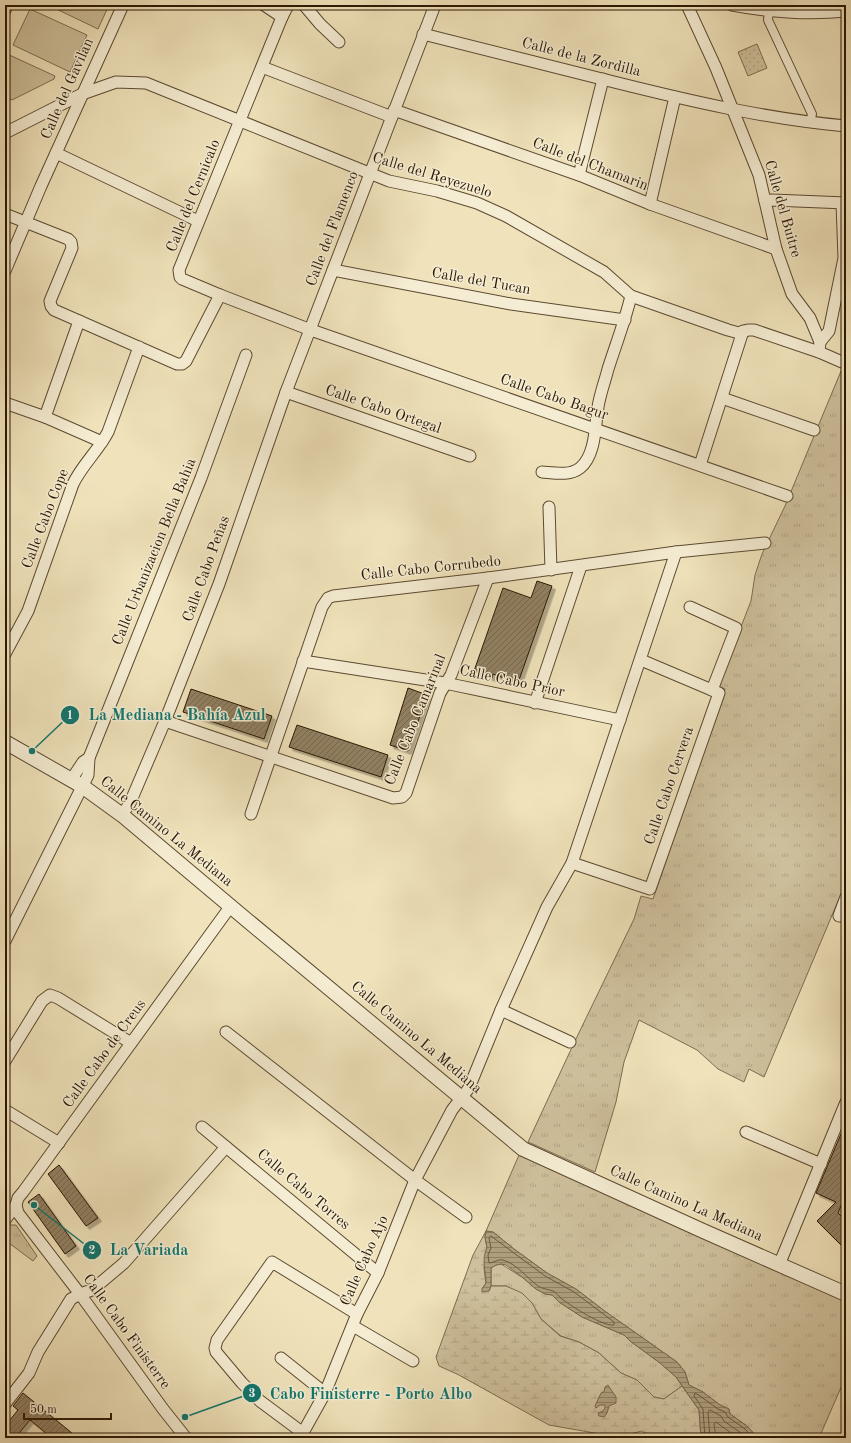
<svg xmlns="http://www.w3.org/2000/svg" width="851" height="1443" viewBox="0 0 851 1443" font-family="'Old Standard TT',serif">
	<style>
		.grass { fill: url(#grass-tufts); stroke: #7c6c50 }
		.wetland { fill: url(#wetland-marsh); stroke: #7c6c50 }
		.park { fill: url(#park-dots); stroke: #7c6c50 }
		.pitch { fill: #cec09c; stroke: #7c6c50 }
		.water { fill: url(#water-rules); stroke: #79684c }
		.lines { fill: none; stroke-linecap: round; stroke-linejoin: round }
		.shore { stroke: #6c5a40; stroke-width: 1 }
		.building { fill: url(#building-hatch); stroke: #2a1703; filter: url(#shadow) }
		.pedestrian-casing { stroke: #5c4a31; stroke-width: 10 }
		.minor-casing { stroke: #5c4a31; stroke-width: 13 }
		.tertiary-casing { stroke: #5c4a31; stroke-width: 16 }
		.pedestrian { stroke: #f5edd3; stroke-width: 8 }
		.minor { stroke: #f5edd3; stroke-width: 11 }
		.tertiary { stroke: #f5edd3; stroke-width: 14 }
		.labels { text-anchor: middle; dominant-baseline: central; stroke-width: 3; stroke-linejoin: round; paint-order: stroke }
		.street-label { font-size: 15px; fill: #2a1703; stroke: #f5edd3 }
		.leader { fill: none; stroke: #0f766e; stroke-width: 1.5 }
		.callout-dot { fill: #0f766e; stroke: #f5edd3; stroke-width: 1.5 }
		.mark-label { font-size: 12px; text-anchor: middle; font-weight: bold; fill: #fff }
		.callout-label { font-size: 16px; text-anchor: middle; font-weight: bold; fill: #0f766e; stroke: #f5edd3; stroke-width: 3; stroke-linejoin: round; paint-order: stroke }
	</style>
	<defs>
		<pattern id="grass-tufts" width="24" height="20" patternUnits="userSpaceOnUse"><rect width="24" height="20" fill="#cec09c"/><path d="M3 7l-1-3M5 7V3M7 7l1-3M15 17l-1-3M17 17v-4M19 17l1-3" fill="none" stroke="#b1a485"/></pattern>
		<pattern id="wetland-marsh" width="20" height="14" patternUnits="userSpaceOnUse"><rect width="20" height="14" fill="#cec09c"/><path d="M1 5h8M5 5V1M11 12h8M15 12V8" fill="none" stroke="#b1a485"/></pattern>
		<pattern id="park-dots" width="8" height="8" patternUnits="userSpaceOnUse"><rect width="8" height="8" fill="#cec09c"/><path d="M2 2h.1M6 6h.1" fill="none" stroke="#b1a485" stroke-width="1.8" stroke-linecap="round"/></pattern>
		<pattern id="water-rules" width="6" height="5" patternUnits="userSpaceOnUse"><rect width="6" height="5" fill="#ad9e7c"/><path d="M0 2.5h6" fill="none" stroke="#8d8063"/></pattern>
		<pattern id="building-hatch" width="6" height="6" patternUnits="userSpaceOnUse"><rect width="6" height="6" fill="#918163"/><path d="M-1 1l2-2M0 6l6-6M5 7l2-2" fill="none" stroke="#77694f"/></pattern>
		<filter id="shadow"><feDropShadow dx="3.5" dy="3.5" stdDeviation="0" flood-color="#0004"/></filter>
	</defs>
	<rect width="100%" height="100%" fill="#f0e3bb"/>
	<filter id="stains"><feTurbulence type="fractalNoise" baseFrequency=".005" numOctaves="4"/><feColorMatrix values="0 0 0 0 .2 0 0 0 0 .09 0 0 0 0 .02 0 0 0 .5 -.17"/></filter>
	<radialGradient id="worn" r=".72"><stop offset=".6" stop-color="#630" stop-opacity="0"/><stop offset="1" stop-color="#630" stop-opacity=".3"/></radialGradient>
	<g class="grass">
		<polygon points="846,359 846,882 764,1077 749,1069 744,1082 718,1069 697,1050 639,1020 624,1062 616,1102 595,1172 528,1142 574,1043 634,919 641,896 653,899 725,689 718,686 751,601 755,575 762,554 785,506"/>
		<polygon points="519,1155 555,1170 846,1302 846,1376 819,1438 758,1438 747,1426 730,1414 729,1409 720,1405 703,1392 689,1385 685,1372 677,1362 606,1312 576,1289 547,1273 514,1249 493,1232 486,1231"/>
		<polygon points="8,1225 16,1225 37,1256 33,1261 5,1240 5,1229"/>
		<polygon points="501,1264 522,1277 536,1289 545,1294 552,1295 559,1302 582,1317 624,1335 630,1341 660,1363 676,1377 682,1386 664,1399 654,1397 637,1380 621,1373 599,1353 579,1342 561,1336 541,1319 532,1303 506,1286 491,1286 491,1268 496,1265"/>
	</g>
	<polygon class="wetland" points="486,1231 485,1237 487,1248 484,1268 486,1283 482,1289 489,1291 491,1286 506,1286 522,1293 532,1303 541,1319 560,1336 579,1342 599,1353 621,1373 637,1380 654,1397 664,1399 682,1386 699,1410 701,1438 652,1438 642,1431 617,1437 549,1425 457,1374 439,1366 436,1357 473,1255"/>
	<polygon class="park" points="757,44 767,68 748,76 738,52"/>
	<g class="pitch">
		<polygon points="48,5 109,5 98,29"/>
		<polygon points="30,9 87,35 70,72 13,45"/>
		<polygon points="5,53 55,76 54,79 12,100 5,96"/>
	</g>
	<g class="water">
		<path d="M486 1231 493 1232 514 1249 547 1273 576 1289 606 1312 677 1362 685 1372 689 1385 703 1392 720 1405 729 1409 730 1414 747 1426 758 1438H701L699 1410 676 1377 660 1363 630 1341 624 1335 582 1317 559 1302 552 1295 545 1294 536 1289 522 1277 506 1265 501 1264 496 1265 491 1268V1286L489 1291 482 1292V1289L486 1283C486 1271 481 1260 487 1248L485 1237Z"/>
		<polygon points="608,1385 616,1397 616,1403 609,1406 607,1413 604,1417 599,1416 598,1413 603,1411 605,1408 605,1405 600,1405 596,1408 595,1406 601,1393 604,1392 605,1387"/>
	</g>
	<g class="lines">
		<g class="shore">
			<path d="M491 1236 545 1276 574 1292 614 1322V1325C604 1327 571 1306 562 1299 559 1297 556 1292 553 1291 547 1289 543 1289 538 1286 527 1278 517 1264 503 1260 498 1259 493 1263 489 1263L488 1255 491 1248 489 1238Z"/>
			<polyline points="705,1438 703,1409 694,1396 695,1393 700,1396 718,1409 725,1412 728,1417 745,1429 753,1438"/>
			<polyline points="710,1438 708,1412 710,1410 721,1416 724,1421 741,1433 746,1438"/>
			<polyline points="716,1438 714,1424 716,1422 738,1438"/>
		</g>
	</g>
	<g class="building">
		<polygon points="537,581 552,586 518,683 493,674 492,678 474,671 503,588 531,598"/>
		<polygon points="408,688 427,695 408,751 390,745"/>
		<polygon points="191,689 272,716 264,739 183,712"/>
		<polygon points="297,725 388,755 381,777 289,747"/>
		<polygon points="846,1122 846,1194 838,1213 846,1221 846,1250 817,1221 836,1202 816,1193"/>
		<polygon points="59,1165 98,1218 86,1226 48,1174"/>
		<polygon points="39,1194 76,1246 65,1254 28,1202"/>
		<polygon points="23,1393 78,1438 52,1438 30,1420 15,1438 5,1438 5,1426 18,1410 13,1406"/>
	</g>
	<g class="lines">
		<defs>
			<polyline id="pedestrian" points="769,11 768,20 812,114 810,123"/>
			<g id="minor">
				<polyline points="264,5 282,17 179,270 180,277 182,279 220,295 311,330 787,496"/>
				<polyline points="304,5 320,24 339,42"/>
				<polyline points="687,5 716,68 759,175 776,249 792,294 810,318 820,342 819,352"/>
				<path d="M732 5C770 12 808 15 846 11"/>
				<polyline points="5,10 7,5"/>
				<polyline points="282,17 288,5"/>
				<path d="M423 34C487 50 550 66 614 82 690 101 767 119 846 126"/>
				<polyline points="262,67 392,117"/>
				<polyline points="394,110 579,175 650,204 776,249"/>
				<polyline points="5,133 82,94 116,82 146,83 389,181 437,191 477,203 506,216 604,272 631,296 728,330 739,333 748,330 754,330 819,352 842,362"/>
				<polyline points="56,153 198,221"/>
				<polyline points="579,175 603,79"/>
				<polyline points="765,201 772,200 846,203"/>
				<polyline points="650,204 675,97"/>
				<polyline points="5,214 68,239 71,242 72,248 50,301 51,306 54,310 177,364 182,364 186,361 220,295"/>
				<polyline points="333,270 511,304 625,320"/>
				<polyline points="5,271 41,186 123,5"/>
				<polyline points="820,342 829,331 844,258 842,203"/>
				<polyline points="286,392 470,456"/>
				<polyline points="722,398 814,430"/>
				<polyline points="5,403 45,417 102,442"/>
				<polyline points="45,417 79,321"/>
				<polyline points="700,465 743,331"/>
				<path d="M542 472C555 473 570 476 580 468 596 455 595 425 598 407 600 394 605 381 608 369 616 344 625 321 631 296"/>
				<polyline points="549,507 551,570"/>
				<polyline points="690,607 736,628 712,690"/>
				<path d="M5 654 28 611 73 484C82 465 98 451 108 432L139 347"/>
				<polyline points="641,660 719,693 650,889 572,863 676,552"/>
				<polyline points="303,661 445,683 620,720"/>
				<polyline points="535,703 581,566"/>
				<polyline points="165,721 393,798 402,797 406,793 440,693 451,675 488,578"/>
				<polyline points="71,780 83,762 89,758"/>
				<polyline points="251,814 322,607 328,598 333,596 488,578 676,552 765,543"/>
				<polyline points="122,815 130,803 165,721 219,584 286,392 435,5"/>
				<polyline points="839,916 846,897"/>
				<polyline points="5,941 88,775 89,758 201,478 246,355"/>
				<polyline points="501,1010 570,1042"/>
				<polyline points="226,1032 415,1180 466,1217"/>
				<polyline points="5,1061 42,1001 50,995 58,998 131,1043"/>
				<polyline points="5,1110 59,1143"/>
				<polyline points="202,1127 378,1273"/>
				<polyline points="746,1132 821,1164"/>
				<polyline points="16,1205 18,1213 80,1294 163,1409 186,1438"/>
				<polyline points="5,1220 16,1205 18,1198 23,1192 230,907"/>
				<polyline points="779,1265 846,1102"/>
				<polyline points="353,1326 413,1361"/>
				<polyline points="281,1358 325,1393"/>
				<polyline points="5,1404 29,1373 38,1352 71,1299 80,1294 92,1290 124,1263 226,1147"/>
				<polyline points="303,1433 260,1401 242,1383 216,1352 215,1348 217,1340 272,1262 357,1314"/>
				<polyline points="300,1438 325,1393 357,1314 378,1273 415,1180 452,1110 469,1088 501,1010 547,907 572,863"/>
			</g>
			<polyline id="tertiary" points="5,742 82,786 122,815 248,921 523,1149 701,1230 846,1294"/>
		</defs>
		<use href="#pedestrian" class="pedestrian-casing"/>
		<use href="#minor" class="minor-casing"/>
		<use href="#tertiary" class="tertiary-casing"/>
		<use href="#pedestrian" class="pedestrian"/>
		<use href="#minor" class="minor"/>
		<use href="#tertiary" class="tertiary"/>
	</g>
	<g class="labels">
		<g class="street-label">
			<text transform="translate(581 58) rotate(14)">Calle de la Zordilla</text>
			<text transform="translate(68 89) rotate(-66)">Calle del Gavilan</text>
			<text transform="translate(590 165) rotate(21)">Calle del Chamarin</text>
			<text transform="translate(432 176) rotate(17)">Calle del Reyezuelo</text>
			<text transform="translate(194 196) rotate(-68)">Calle del Cernicalo</text>
			<text transform="translate(782 209) rotate(74)">Calle del Buitre</text>
			<text transform="translate(333 229) rotate(-69)">Calle del Flamenco</text>
			<text transform="translate(481 282) rotate(10)">Calle del Tucan</text>
			<text transform="translate(554 398) rotate(19)">Calle Cabo Bagur</text>
			<text transform="translate(383 410) rotate(19)">Calle Cabo Ortegal</text>
			<text transform="translate(46 519) rotate(-69)">Calle Cabo Cope</text>
			<text transform="translate(155 552) rotate(-68)">Calle Urbanizacion Bella Bahia</text>
			<text transform="translate(207 569) rotate(-70)">Calle Cabo Peñas</text>
			<text transform="translate(431 569) rotate(-6)">Calle Cabo Corrubedo</text>
			<text transform="translate(512 682) rotate(12)">Calle Cabo Prior</text>
			<text transform="translate(416 720) rotate(-68)">Calle Cabo Camarinal</text>
			<text transform="translate(670 786) rotate(-71)">Calle Cabo Cervera</text>
			<text transform="translate(166 832) rotate(39)">Calle Camino La Mediana</text>
			<text transform="translate(416 1038) rotate(40)">Calle Camino La Mediana</text>
			<text transform="translate(105 1054) rotate(-54)">Calle Cabo de Creus</text>
			<text transform="translate(303 1190) rotate(40)">Calle Cabo Torres</text>
			<text transform="translate(686 1204) rotate(24)">Calle Camino La Mediana</text>
			<text transform="translate(365 1261) rotate(-66)">Calle Cabo Ajo</text>
			<text transform="translate(126 1332) rotate(54)">Calle Cabo Finisterre</text>
		</g>
	</g>
	<path class="leader" d="M32 751L70 715M34 1205L92 1250M185 1417L252 1393"/>
	<g class="callout-dot">
		<circle cx="32" cy="751" r="4"/>
		<circle cx="34" cy="1205" r="4"/>
		<circle cx="185" cy="1417" r="4"/>
		<circle cx="70" cy="715" r="10"/>
		<circle cx="92" cy="1250" r="10"/>
		<circle cx="252" cy="1393" r="10"/>
	</g>
	<g class="mark-label">
		<text x="70" y="719">1</text>
		<text x="92" y="1254">2</text>
		<text x="252" y="1397">3</text>
	</g>
	<g class="callout-label">
		<text x="177" y="720">La Mediana - Bahía Azul</text>
		<text x="149" y="1255">La Variada</text>
		<text x="371" y="1399">Cabo Finisterre - Porto Albo</text>
	</g>
	<rect width="851" height="1443" fill="none" stroke="#f0e3bb" stroke-width="20"/>
	<rect x="6" y="6" width="839" height="1431" fill="none" stroke="#2a1703" stroke-width="2"/>
	<rect x="10" y="10" width="831" height="1423" fill="none" stroke="#2a1703"/>
	<path d="M24 1413v6h87v-6" fill="none" stroke="#2a1703" stroke-width="2"/>
	<text x="30" y="1413" font-size="12" fill="#2a1703" stroke="#f5edd3" stroke-width="3" paint-order="stroke">50 m</text>
	<rect width="100%" height="100%" filter="url(#stains)"/>
	<rect width="100%" height="100%" fill="url(#worn)"/>
</svg>
